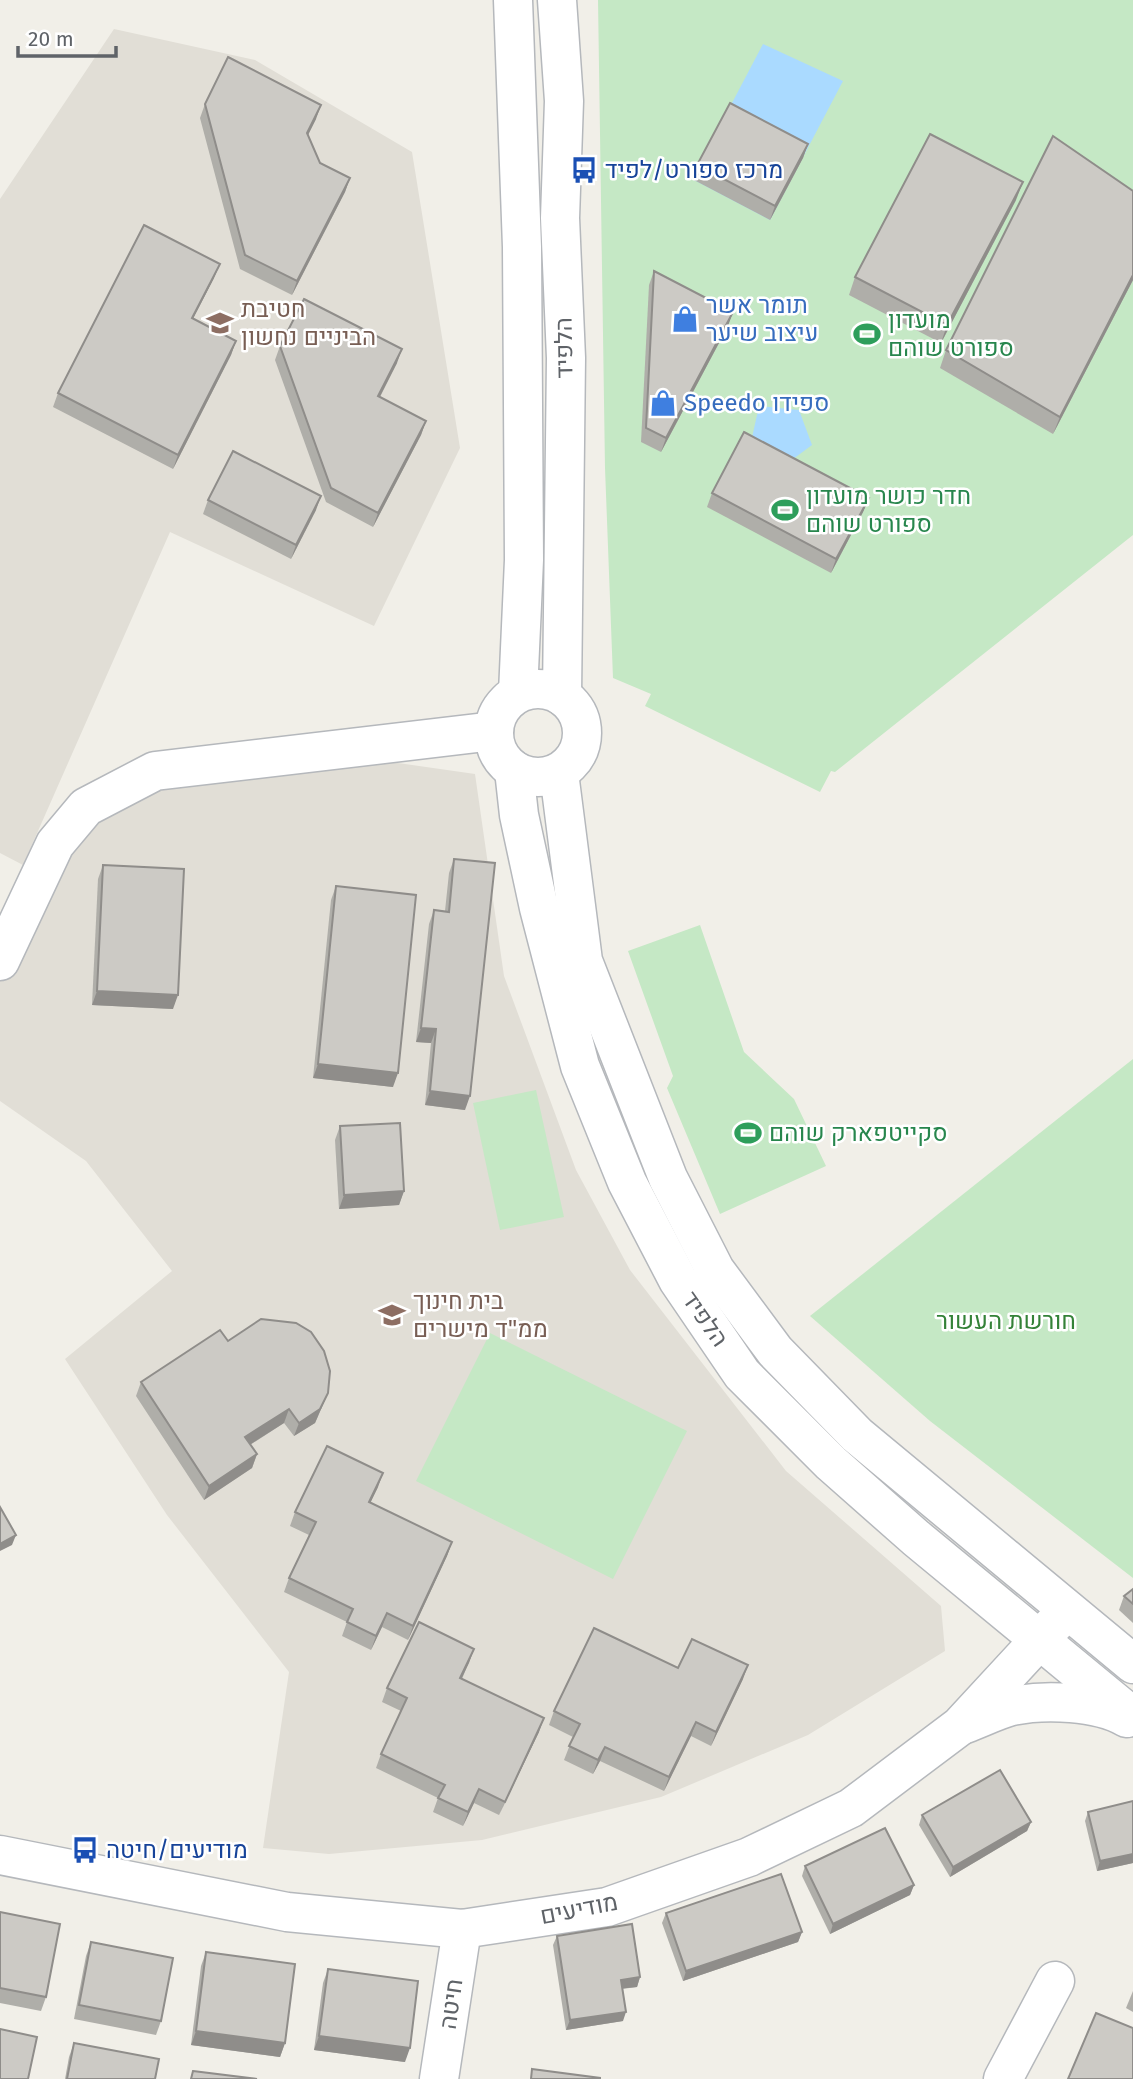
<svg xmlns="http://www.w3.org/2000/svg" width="1133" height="2079" viewBox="0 0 1133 2079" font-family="'Fira Sans',Heebo,sans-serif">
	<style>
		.education { fill: #e1ded6 }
		.green { fill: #c5e8c5 }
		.water { fill: #aadaff }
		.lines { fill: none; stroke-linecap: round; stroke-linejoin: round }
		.minor-casing { stroke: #b5b8bc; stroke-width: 41 }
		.minor { stroke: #fff; stroke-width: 38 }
		.wall { fill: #afaea9 }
		.shaded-wall { fill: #8f8d8a }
		.building { fill: #cccac5; stroke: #8f8d8a; stroke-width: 2 }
		.labels { text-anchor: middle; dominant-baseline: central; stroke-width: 5; stroke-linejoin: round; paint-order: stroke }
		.transit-label { font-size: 24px; fill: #164399; stroke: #fff; text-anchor: start }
		.shop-label { font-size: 24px; fill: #366cbe; stroke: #fff; text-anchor: start }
		.education-label { font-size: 24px; fill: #785e54; stroke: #fff; text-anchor: start }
		.leisure-label { font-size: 24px; fill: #27864d; stroke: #fff; text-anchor: start }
		.street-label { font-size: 24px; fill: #5f6368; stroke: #fff }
		.park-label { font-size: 24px; fill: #348238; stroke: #fff }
	</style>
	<rect width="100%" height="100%" fill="#f1efe8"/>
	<g class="education">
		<polygon points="114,29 255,60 412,152 460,448 374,626 170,532 23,865 0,853 0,199"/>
		<polygon points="314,751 475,774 504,976 576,1170 630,1270 786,1471 941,1606 945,1651 808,1735 661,1797 482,1840 329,1854 263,1848 289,1672 167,1515 65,1359 172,1271 86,1161 0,1101 0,961 86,807"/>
	</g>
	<g class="green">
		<polygon points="598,0 1133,0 1133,535 835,772 831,771 820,792 645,706 651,694 613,678 605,468"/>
		<polygon points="700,925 744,1052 794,1099 826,1166 720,1214 667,1088 673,1076 628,951"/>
		<polygon points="1133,1059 1133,1578 930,1421 810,1316"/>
		<polygon points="536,1090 564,1217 500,1230 473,1103"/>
		<polygon points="490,1333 687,1431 613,1579 416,1481"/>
	</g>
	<g class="water">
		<polygon points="763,44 843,81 770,220 692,179"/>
		<polygon points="759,406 799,410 812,445 781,468 749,451"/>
	</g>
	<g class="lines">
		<defs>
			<g id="minor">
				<polyline points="513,0 522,247 524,560 518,693"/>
				<polyline points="557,0 564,101 560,218 566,358 562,696"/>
				<circle cx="538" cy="733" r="44"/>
				<polyline points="514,770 519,815 539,908 580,1066 627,1182 678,1280 742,1374 831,1463 916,1538 1133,1717"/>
				<polyline points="559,773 583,961 668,1178 715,1270 775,1351 857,1435 1133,1664"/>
				<polyline points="0,961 55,844 86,807 155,771 494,731"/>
				<path d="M965 1724C981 1718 997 1710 1012 1706 1045 1699 1098 1701 1127 1718"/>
				<polyline points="0,1855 287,1912 462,1929 607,1907 749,1857 851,1808 960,1726 1067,1610"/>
				<polyline points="439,2079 462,1929"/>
				<polyline points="1003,2079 1055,1981"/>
			</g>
		</defs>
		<use href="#minor" class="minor-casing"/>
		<use href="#minor" class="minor"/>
	</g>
	<g class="wall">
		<polygon points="205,104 316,119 308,135 320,163 350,178 345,192 292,295 240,269 200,118"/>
		<polygon points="808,144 803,158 770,220 692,179 697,165"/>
		<polygon points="1133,191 1133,280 1053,434 940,368 946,350"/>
		<polygon points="1016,200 941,343 849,295 855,277"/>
		<polygon points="654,271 728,326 661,452 641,442 649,285"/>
		<polygon points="214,278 193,319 236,341 231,355 173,469 53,407 58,393"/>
		<polygon points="280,346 397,363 380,397 426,421 421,435 373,527 326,502 275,360"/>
		<polygon points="712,493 869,498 863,512 831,573 707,507"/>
		<polygon points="208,500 316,510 291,559 203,514"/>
		<polygon points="454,859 465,1110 425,1105 431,1043 416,1042 429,924 434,910 445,911 449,873"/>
		<polygon points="103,865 173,1009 92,1005 98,879"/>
		<polygon points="336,886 393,1087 313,1078 331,900"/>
		<polygon points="340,1126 404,1191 399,1205 339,1209 335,1140"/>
		<polygon points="228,1341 328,1393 315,1423 294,1436 284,1423 250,1445 257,1454 252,1468 204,1500 136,1396 141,1382"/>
		<polygon points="378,1487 370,1503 452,1542 447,1556 408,1640 382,1627 371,1650 342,1636 347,1622 284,1592 289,1578 309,1535 290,1526 295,1512"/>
		<polygon points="1133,1589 1133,1623 1119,1610 1124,1596"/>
		<polygon points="474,1649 462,1679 539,1732 499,1815 474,1803 463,1826 433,1812 438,1798 376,1768 381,1754 401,1711 382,1702 387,1688"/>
		<polygon points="743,1679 711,1746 691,1736 664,1791 600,1761 593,1774 564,1760 573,1737 549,1725 554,1711"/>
		<polygon points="1133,1801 1133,1863 1097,1871 1085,1821 1088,1812"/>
		<polygon points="922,1815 1031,1822 1027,1831 950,1877 919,1825"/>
		<polygon points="805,1866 914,1885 910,1895 830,1934 802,1876"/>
		<polygon points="0,1912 46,1997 41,2011 0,2003"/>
		<polygon points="666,1913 802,1932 798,1942 683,1981 662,1923"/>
		<polygon points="557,1936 640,1977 637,1987 622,1989 623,2021 566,2030 553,1945"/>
		<polygon points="91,1942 161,2021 156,2035 74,2019 86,1956"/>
		<polygon points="206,1952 285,2043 280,2057 191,2045 201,1966"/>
		<polygon points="328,1969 405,2062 314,2050 323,1983"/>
		<polygon points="1133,1991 1133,2012 1126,2008"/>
		<polygon points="74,2043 155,2079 65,2079 69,2057"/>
	</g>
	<g class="shaded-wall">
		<polygon points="321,105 316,119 302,147 307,133"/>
		<polygon points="808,144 803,158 770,220 775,206"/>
		<polygon points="350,178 345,192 292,295 297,281"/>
		<polygon points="1023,182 1016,200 941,343 947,325"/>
		<polygon points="220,264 214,278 186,332 192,318"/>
		<polygon points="1133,275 1133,280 1053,434 1060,417"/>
		<polygon points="733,312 728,326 661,452 666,438"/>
		<polygon points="236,341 231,355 173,469 178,455"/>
		<polygon points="402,349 397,363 373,410 378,396"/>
		<polygon points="426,421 421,435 373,527 378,513"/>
		<polygon points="321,496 316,510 291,559 296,545"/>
		<polygon points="869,498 863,512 831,573 836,559"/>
		<polygon points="97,991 178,995 173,1009 92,1005"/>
		<polygon points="421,1028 436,1029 431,1043 416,1042"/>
		<polygon points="318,1064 398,1073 393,1087 313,1078"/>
		<polygon points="430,1091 470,1096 465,1110 425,1105"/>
		<polygon points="404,1191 399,1205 339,1209 344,1195"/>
		<polygon points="328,1393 315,1423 294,1436 299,1423"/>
		<polygon points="289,1409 284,1423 240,1451 245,1437"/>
		<polygon points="257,1454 252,1468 204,1500 209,1486"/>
		<polygon points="383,1473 378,1487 364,1516 369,1502"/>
		<polygon points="16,1535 12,1545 0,1551 0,1544"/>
		<polygon points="452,1542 447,1556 408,1640 413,1626"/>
		<polygon points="387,1613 382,1627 371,1650 376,1636"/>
		<polygon points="474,1649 469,1663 455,1692 460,1678"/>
		<polygon points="748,1665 743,1679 711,1746 716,1732"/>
		<polygon points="544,1718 539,1732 499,1815 505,1802"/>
		<polygon points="696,1722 691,1736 664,1791 669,1777"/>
		<polygon points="605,1747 600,1761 593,1774 598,1760"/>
		<polygon points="479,1789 474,1803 463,1826 468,1812"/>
		<polygon points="1031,1822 1027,1831 950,1877 953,1867"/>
		<polygon points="1133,1854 1133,1863 1097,1871 1100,1861"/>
		<polygon points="914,1885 910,1895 830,1934 833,1924"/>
		<polygon points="802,1932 798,1942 683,1981 686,1971"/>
		<polygon points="640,1977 637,1987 617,1989 621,1980"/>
		<polygon points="626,2012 623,2021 566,2030 570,2020"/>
		<polygon points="196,2031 285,2043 280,2057 191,2045"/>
		<polygon points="319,2036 410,2048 405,2062 314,2050"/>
	</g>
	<g class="building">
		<polygon points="228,57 321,105 307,133 320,163 350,178 297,281 245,255 205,104"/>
		<polygon points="730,103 808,144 775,206 697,165"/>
		<polygon points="930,134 1023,182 947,325 855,277"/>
		<polygon points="1053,136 1133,191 1133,275 1060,417 946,350"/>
		<polygon points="144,225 220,264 192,318 236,341 178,455 58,393"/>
		<polygon points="654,271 733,312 666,438 646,428"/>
		<polygon points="304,299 402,349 378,396 426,421 378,513 331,488 280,346"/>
		<polygon points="744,432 869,498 836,559 712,493"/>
		<polygon points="233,451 321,496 296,545 208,500"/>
		<polygon points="454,859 495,863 470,1096 430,1091 436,1029 421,1028 434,910 449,912"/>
		<polygon points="103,865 184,869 178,995 97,991"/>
		<polygon points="336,886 416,895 398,1073 318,1064"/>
		<polygon points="400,1123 404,1191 344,1195 340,1126"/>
		<polygon points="261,1319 296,1323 311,1332 324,1351 330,1371 328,1393 320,1409 299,1423 289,1409 245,1437 257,1454 209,1486 141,1382 220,1330 228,1341"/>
		<polygon points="327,1446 383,1473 369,1502 452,1542 413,1626 387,1613 376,1636 347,1622 353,1609 289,1578 316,1522 295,1512"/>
		<polygon points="0,1507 16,1535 0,1544"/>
		<polygon points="1133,1589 1133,1604 1124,1596"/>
		<polygon points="419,1622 474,1649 460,1678 544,1718 505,1802 479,1789 468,1812 438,1798 445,1785 381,1754 407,1698 387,1688"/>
		<polygon points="594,1628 678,1668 692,1639 748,1665 716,1732 696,1722 669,1777 605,1747 598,1760 569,1746 580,1724 554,1711"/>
		<polygon points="1000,1770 1031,1822 953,1867 922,1815"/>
		<polygon points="1133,1801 1133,1854 1100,1861 1088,1812"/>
		<polygon points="885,1828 914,1885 833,1924 805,1866"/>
		<polygon points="781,1874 802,1932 686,1971 666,1913"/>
		<polygon points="0,1912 60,1924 46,1997 0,1988"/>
		<polygon points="632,1924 640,1977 621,1980 626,2012 570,2020 557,1936"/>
		<polygon points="91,1942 173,1958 161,2021 79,2005"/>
		<polygon points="206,1952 295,1964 285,2043 196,2031"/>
		<polygon points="328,1969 418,1981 410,2048 319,2036"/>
		<polygon points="1096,2013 1133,2028 1133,2079 1068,2079"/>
		<polygon points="0,2029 37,2037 28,2079 0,2079"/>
		<polygon points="74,2043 159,2059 155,2079 67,2079"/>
		<polygon points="532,2069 600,2078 600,2079 531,2079"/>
		<polygon points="193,2071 257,2079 191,2079"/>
	</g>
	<defs>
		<symbol id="bus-bare" viewBox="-9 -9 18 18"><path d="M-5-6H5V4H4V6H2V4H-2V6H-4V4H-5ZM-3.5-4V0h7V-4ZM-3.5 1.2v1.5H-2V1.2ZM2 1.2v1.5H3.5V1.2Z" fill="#1a4fb4" stroke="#fff" stroke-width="2.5" paint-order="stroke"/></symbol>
		<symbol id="shop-bare" viewBox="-9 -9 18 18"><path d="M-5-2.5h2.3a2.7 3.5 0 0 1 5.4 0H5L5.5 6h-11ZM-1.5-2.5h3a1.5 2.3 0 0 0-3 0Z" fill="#3f7fe0" stroke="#fff" stroke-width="2.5" paint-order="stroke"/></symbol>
		<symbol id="school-bare" viewBox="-9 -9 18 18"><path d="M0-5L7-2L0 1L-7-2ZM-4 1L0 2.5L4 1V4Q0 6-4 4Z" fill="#8d6e63" stroke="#fff" stroke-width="2.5" paint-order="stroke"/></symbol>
		<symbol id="stadium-bare" viewBox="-9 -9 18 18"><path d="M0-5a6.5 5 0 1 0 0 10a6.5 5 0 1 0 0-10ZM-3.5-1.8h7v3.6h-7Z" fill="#2e9e5b" stroke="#fff" stroke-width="2.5" paint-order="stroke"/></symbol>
	</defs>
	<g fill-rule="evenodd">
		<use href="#bus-bare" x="565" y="151" width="38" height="38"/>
		<use href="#shop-bare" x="666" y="300" width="38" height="38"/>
		<use href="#school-bare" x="201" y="304" width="38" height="38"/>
		<use href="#stadium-bare" x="848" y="315" width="38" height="38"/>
		<use href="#shop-bare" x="644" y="384" width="38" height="38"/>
		<use href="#stadium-bare" x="766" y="491" width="38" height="38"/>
		<use href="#stadium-bare" x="729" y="1114" width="38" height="38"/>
		<use href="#school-bare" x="373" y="1296" width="38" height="38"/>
		<use href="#bus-bare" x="66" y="1831" width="38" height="38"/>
	</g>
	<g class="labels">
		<g class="transit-label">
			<text x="605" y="170">מרכז ספורט/לפיד</text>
			<text x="106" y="1850">מודיעים/חיטה</text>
		</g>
		<g class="shop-label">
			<text x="706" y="305">תומר אשר<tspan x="706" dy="28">עיצוב שיער</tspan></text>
			<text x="684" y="403">Speedo ספידו</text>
		</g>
		<g class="education-label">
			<text x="241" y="309">חטיבת<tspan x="241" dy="28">הביניים נחשון</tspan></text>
			<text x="413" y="1301">בית חינוך<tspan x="413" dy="28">ממ"ד מישרים</tspan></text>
		</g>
		<g class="leisure-label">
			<text x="888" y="320">מועדון<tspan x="888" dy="28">ספורט שוהם</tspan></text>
			<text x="806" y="496">חדר כושר מועדון<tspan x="806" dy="28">ספורט שוהם</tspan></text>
			<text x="769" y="1133">סקייטפארק שוהם</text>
		</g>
		<g class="street-label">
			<text transform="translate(564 348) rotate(-91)">הלפיד</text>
			<text transform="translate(705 1319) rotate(55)">הלפיד</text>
			<text transform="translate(579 1909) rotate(-11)">מודיעים</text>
			<text transform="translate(451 2004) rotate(-82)">חיטה</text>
		</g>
		<g class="park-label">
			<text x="1006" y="1321">חורשת העשור</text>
		</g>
	</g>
	<path d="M18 46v10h98v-10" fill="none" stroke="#5f6368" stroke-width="3.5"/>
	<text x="28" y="46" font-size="21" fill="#5f6368" stroke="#ffffff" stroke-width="5" paint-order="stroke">20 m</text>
</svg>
